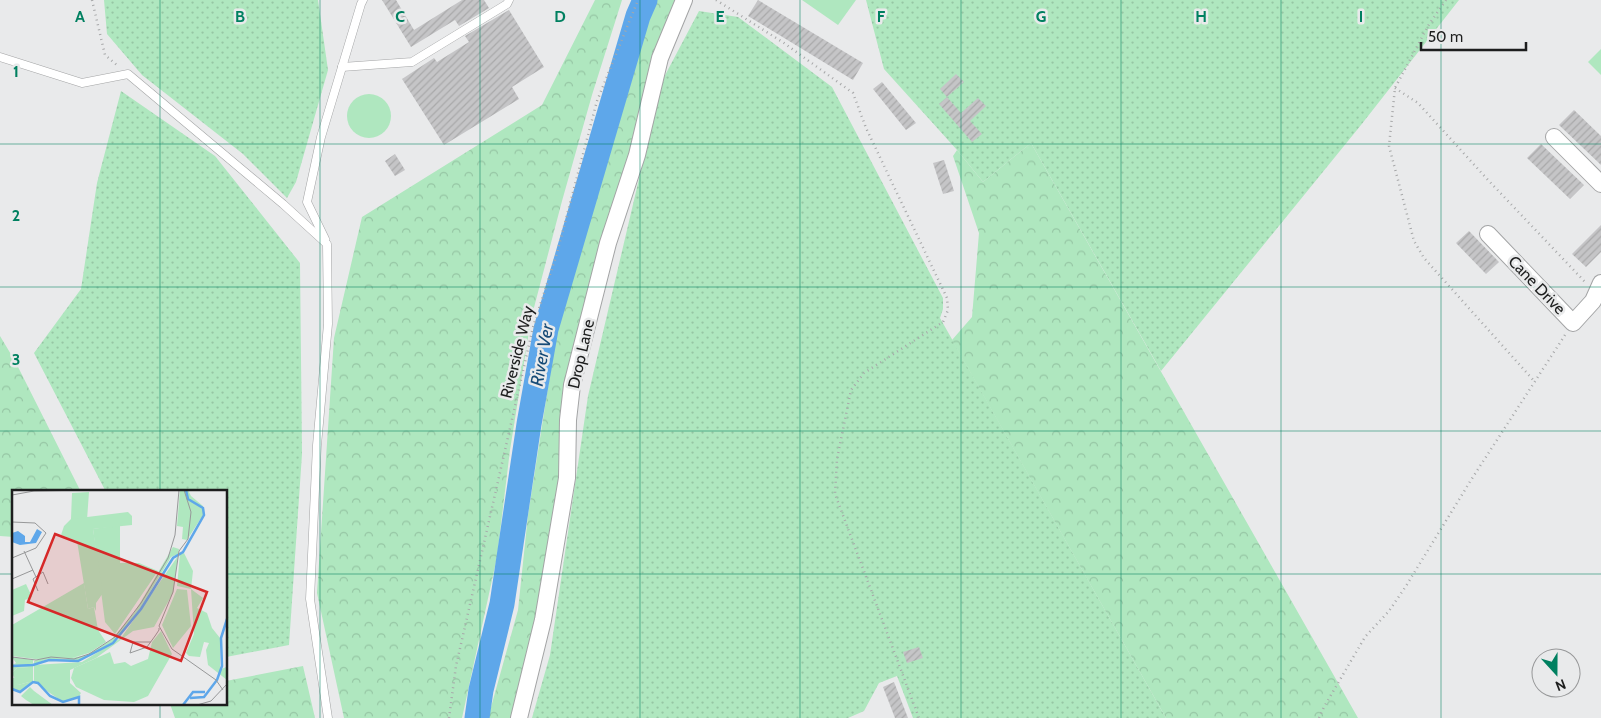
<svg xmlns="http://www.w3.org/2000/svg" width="1601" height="718" viewBox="0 0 1601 718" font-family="Cabin,sans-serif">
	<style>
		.grass { fill: url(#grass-dots) }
		.forest { fill: url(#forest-crowns) }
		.garden { fill: #afe7bf }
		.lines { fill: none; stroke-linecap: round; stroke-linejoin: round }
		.river { stroke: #5ea7ea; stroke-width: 25 }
		.building { fill: url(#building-hatch) }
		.lane-casing { stroke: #a3a4a5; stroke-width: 9 }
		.street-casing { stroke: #a3a4a5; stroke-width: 18 }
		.path { stroke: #a7a8a9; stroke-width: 2.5; stroke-dasharray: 1 4; stroke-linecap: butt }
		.lane { stroke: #fff; stroke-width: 8 }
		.street { stroke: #fff; stroke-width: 16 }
		.grid { fill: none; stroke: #008060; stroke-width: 1; stroke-opacity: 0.55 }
		.labels { text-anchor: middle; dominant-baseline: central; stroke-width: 5; stroke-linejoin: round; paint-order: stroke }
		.street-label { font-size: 16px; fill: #1d1e1e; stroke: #e9eaeb }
		.water-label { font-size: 18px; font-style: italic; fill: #164b77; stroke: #e9eaeb }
		.inset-river { fill: none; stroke: #5ea7ea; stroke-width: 2.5 }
		.inset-road { fill: none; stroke: #979899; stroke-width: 1 }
		.view { fill: #d62828; fill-opacity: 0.15; stroke: #d62828; stroke-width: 2.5 }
		.inset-edge { fill: none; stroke: #1d1e1e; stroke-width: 2.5 }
		.grid-label { font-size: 16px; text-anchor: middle; font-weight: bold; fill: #008060; stroke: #e9eaeb; stroke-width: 5; stroke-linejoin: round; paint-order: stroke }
	</style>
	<defs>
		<pattern id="grass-dots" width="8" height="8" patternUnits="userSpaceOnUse" patternTransform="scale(1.25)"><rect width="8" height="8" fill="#afe7bf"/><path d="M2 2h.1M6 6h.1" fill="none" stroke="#96c6a4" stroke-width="1.8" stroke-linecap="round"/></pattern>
		<pattern id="forest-crowns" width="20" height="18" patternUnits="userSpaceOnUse" patternTransform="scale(1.25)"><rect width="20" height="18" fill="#afe7bf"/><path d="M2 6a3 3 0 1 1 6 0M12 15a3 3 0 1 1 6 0" fill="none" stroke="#96c6a4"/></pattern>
		<pattern id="building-hatch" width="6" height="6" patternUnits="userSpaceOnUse" patternTransform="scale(1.25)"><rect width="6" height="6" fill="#c5c5c7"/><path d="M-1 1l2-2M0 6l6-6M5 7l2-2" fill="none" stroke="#a9a9aa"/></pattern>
	</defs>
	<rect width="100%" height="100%" fill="#e9eaeb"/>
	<g class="grass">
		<polygon points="104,0 318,0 328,70 296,182 287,198 243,154 142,75 107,34"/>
		<polygon points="866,0 1459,0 1361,125 1161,371 1031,143 983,182 957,150 884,69"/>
		<polygon points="699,11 738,17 832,87 943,298 943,309 940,318 1166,718 913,718 897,676 879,683 864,711 848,718 532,718 550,655 588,396 662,81"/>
		<polygon points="121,91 215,156 300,263 302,454 289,645 226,657 226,492 106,492 34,353 81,289 97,183"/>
	</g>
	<g class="forest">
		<polygon points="595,0 622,0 592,95 562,201 531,319 510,450 497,557 462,718 344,718 317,593 334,338 362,217 542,105"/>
		<polygon points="651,0 679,0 594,274 542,591 513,718 488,718 518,610 528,515 557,330 598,189 621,91"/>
		<polygon points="1031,143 1358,718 1166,718 952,340 972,317 979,233 953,156 957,150 983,182"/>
		<polygon points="0,336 15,361 81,492 14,492 14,537 0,536"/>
		<polygon points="303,666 315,718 175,718 170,704 226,704 226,681"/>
	</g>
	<g class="garden">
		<polygon points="802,0 856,0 838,25"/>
		<polygon points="1601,49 1601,75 1588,62"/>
		<circle cx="369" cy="116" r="22"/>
	</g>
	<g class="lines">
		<polyline class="river" points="477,718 481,690 502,604 529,424 546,329 638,16 645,0"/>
	</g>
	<g class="building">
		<polygon points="382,0 396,0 414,30 462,0 484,0 489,8 459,26 455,20 411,47"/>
		<polygon points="758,0 863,63 853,80 748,16"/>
		<polygon points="509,10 544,67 512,87 519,99 444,145 402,79 434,58 437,62 469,42 465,36"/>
		<polygon points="956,74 964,82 947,97 940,89"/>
		<polygon points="882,82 916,123 906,130 873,89"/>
		<polygon points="947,97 961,113 978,98 986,106 970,121 982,134 972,142 939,104"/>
		<polygon points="1574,110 1601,136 1601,165 1559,125"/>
		<polygon points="1541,144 1584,185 1570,199 1527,158"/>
		<polygon points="395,154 405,170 395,176 385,161"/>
		<polygon points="944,160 954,191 943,194 933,163"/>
		<polygon points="1601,225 1601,252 1586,267 1572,254"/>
		<polygon points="1469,231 1499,262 1486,274 1456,243"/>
		<polygon points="919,647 923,658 907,663 903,652"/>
		<polygon points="894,682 908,718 895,718 883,687"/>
	</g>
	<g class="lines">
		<defs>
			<g id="lane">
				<polyline points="0,57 82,83 128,74 283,204 327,244 328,324 317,445 310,599 328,718"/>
				<polyline points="342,67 412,62 507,4 509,0"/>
				<polyline points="325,239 307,202 321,137 361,4 363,0"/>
			</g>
			<g id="street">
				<polyline points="1554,137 1601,184"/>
				<polyline points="1488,234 1573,323 1593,301 1601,283"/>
				<polyline points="519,718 543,620 567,478 568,420 572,385 608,243 637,155 660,58 684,0"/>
			</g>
		</defs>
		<use href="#lane" class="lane-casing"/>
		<use href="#street" class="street-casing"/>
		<g class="path">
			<polyline points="92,0 105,55 118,66"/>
			<polyline points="716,0 784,43 853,93 866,128 947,298 948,310 943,322 864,373 851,390 837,459 835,494 919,718"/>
			<polyline points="1446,0 1428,26 1395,88 1389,146 1414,241 1424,258 1535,382"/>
			<polyline points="1395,88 1418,103 1488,180 1586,283"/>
			<polyline points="449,718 456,666 533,327 557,253 597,101 638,0"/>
			<polyline points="1319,718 1324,707 1365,637 1389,611 1406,586 1471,480 1565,335"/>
		</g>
		<use href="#lane" class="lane"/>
		<use href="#street" class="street"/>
	</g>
	<path class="grid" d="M160 0V492M320 0V718M480 0V718M640 0V718M800 0V718M961 0V718M1121 0V718M1281 0V718M1441 0V718M0 144H1601M0 287H1601M0 431H1601M0 574H14M226 574H1601M160 704V718"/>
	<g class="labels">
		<g class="street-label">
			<text transform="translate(1537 285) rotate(46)">Cane Drive</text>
			<text transform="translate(517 352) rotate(-76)">Riverside Way</text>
			<text transform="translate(581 354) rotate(-77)">Drop Lane</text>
		</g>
		<g class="water-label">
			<text transform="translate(542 355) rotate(-80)">River Ver</text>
		</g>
	</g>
	<g transform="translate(12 490)">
		<rect width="215" height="215" fill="#e9eaeb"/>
		<path d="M77 2 75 30 59 29 60 3ZM108 35V73H127L146 81 103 144 93 132 81 39ZM72 93 76 119 82 117 86 140 94 152 77 163 60 168 23 169 0 166V135ZM165 99 175 100 179 136 161 158 150 135ZM149 141 160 164 136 206 122 212 92 210 64 197 59 188 62 178 98 162 102 174 113 172 119 176 136 169 140 152ZM17 177V192L6 195 0 183 5 178ZM18 197 22 201 41 215H22L14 210 9 206Z" fill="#afe7bf"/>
		<path d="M168 0H176L179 6 191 16V25L175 50 170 49 171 37 165 36ZM116 22 120 26V35L81 39 91 103 84 113V121L82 117 76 119 65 51 49 45 52 36 59 29ZM161 57 167 59 166 64 159 67 128 119 101 152 66 171 36 169 22 174V171L35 167 54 169 75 165 99 150 122 123ZM172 63 181 81 179 99 191 108 185 118 195 123 200 138 208 148V180L214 177 215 190 196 175 194 160 197 153 192 152 188 167 177 166 174 163 182 144 179 99 165 96 168 64ZM166 66 161 103 142 137 121 141 84 168 58 180V193L69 203 67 206 51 212 22 192V175L70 172 109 148ZM0 167 21 170V175L15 174 13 176H21V192L8 201 0 199V188H5L6 195 17 192V177L5 178 0 183V175L4 173Z" fill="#afe7bf"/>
		<path d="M14 94 20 107 13 110 12 121 0 126V100Z" fill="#afe7bf"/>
		<path d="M25 39 30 42 24 53 8 55 0 52V43L6 41 13 46V52H18Z" fill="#5ea7ea"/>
		<path class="inset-river" d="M0 176 21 175 37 170 66 171 101 153 129 119 161 68 171 62 192 25 191 18 176 9 174 0M0 199 8 202 21 192 26 193 38 206 51 212 67 207V215M178 208 192 207 205 190 210 176 209 148 215 129M171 215 181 202H193"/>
		<path class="inset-road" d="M172 0 179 22 176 49 167 61 161 102 147 136 160 159 204 190 211 200M0 5 22 1 80 0M0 32 23 33 34 43 24 58 0 68M12 61 24 87M0 89 21 80M26 101 21 89 28 84 31 82 36 94M139 152H121L118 163 135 157 143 146 147 140V138M0 167 24 170 39 167 62 169 77 164 103 147 129 113 156 68 163 45 167 0M185 215 199 211 215 194"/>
		<path class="view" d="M43 44 195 102 169 171 16 112Z"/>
		<rect width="215" height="215" class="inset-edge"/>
	</g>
	<g class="grid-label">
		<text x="80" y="22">A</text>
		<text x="240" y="22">B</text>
		<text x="400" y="22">C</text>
		<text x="560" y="22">D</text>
		<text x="720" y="22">E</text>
		<text x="881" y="22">F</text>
		<text x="1041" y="22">G</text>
		<text x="1201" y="22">H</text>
		<text x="1361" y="22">I</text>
		<text x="16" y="77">1</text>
		<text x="16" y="221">2</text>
		<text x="16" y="365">3</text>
	</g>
	<g transform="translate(1556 673) rotate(159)"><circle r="24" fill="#e9eaeb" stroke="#979899"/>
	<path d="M0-4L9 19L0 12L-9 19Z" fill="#008060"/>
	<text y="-8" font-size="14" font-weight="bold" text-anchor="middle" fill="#1d1e1e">N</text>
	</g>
	<path d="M1421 42v8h105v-8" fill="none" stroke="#1d1e1e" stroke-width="2.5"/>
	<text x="1428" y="42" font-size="15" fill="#1d1e1e" stroke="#e9eaeb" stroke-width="4" paint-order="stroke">50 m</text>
</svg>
